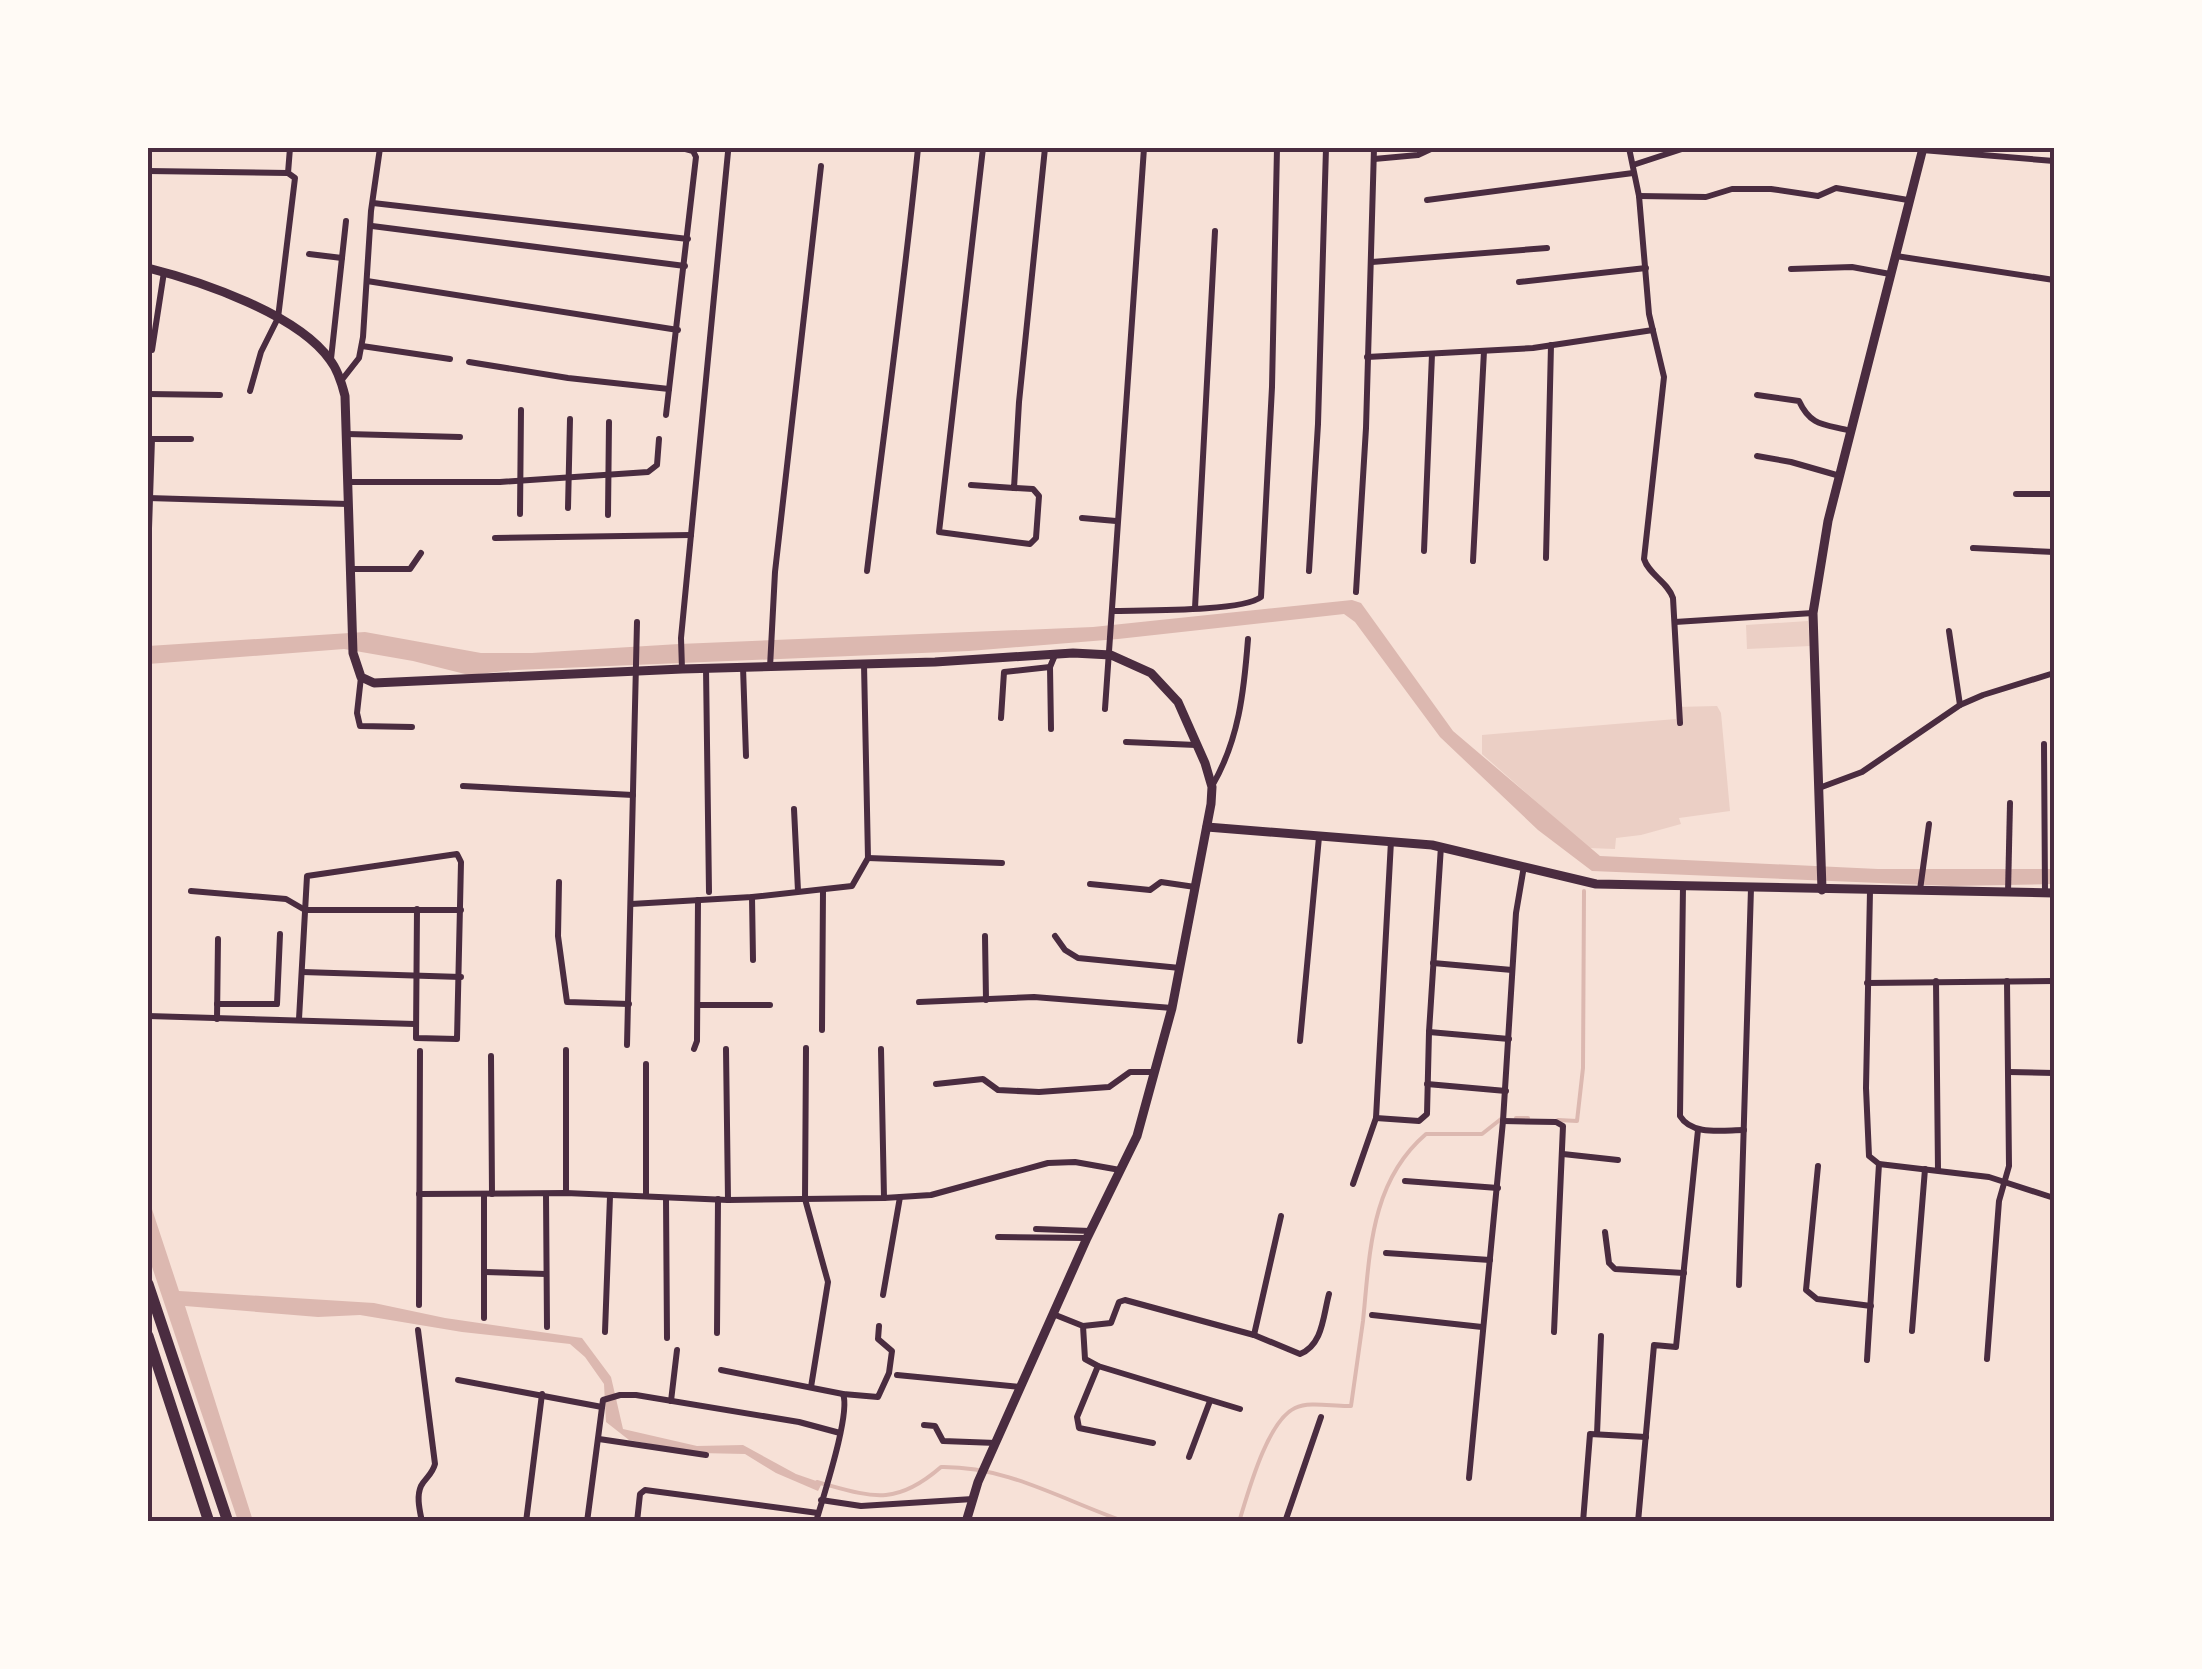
<svg xmlns="http://www.w3.org/2000/svg" width="2202" height="1669" viewBox="0 0 2202 1669" font-family="'Noto Sans',sans-serif">
	<style>
		.green { fill: #ebcfc5 }
		.water { fill: #dcb8b0 }
		.lines { fill: none; stroke-linecap: round; stroke-linejoin: round }
		.stream { stroke: #dcb8b0; stroke-width: 4 }
		.minor { stroke: #4a2c40; stroke-width: 6 }
		.tertiary { stroke: #4a2c40; stroke-width: 9 }
		.trunk { stroke: #4a2c40; stroke-width: 11 }
		.neatline { fill: none; stroke: #4a2c40; stroke-width: 4 }
	</style>
	<rect width="100%" height="100%" fill="#f7e1d7"/>
	<g class="green">
		<polygon points="1808,621 1810,646 1747,649 1746,625"/>
		<polygon points="1717,706 1721,713 1730,811 1679,818 1681,824 1641,835 1616,838 1615,849 1589,848 1482,754 1482,735 1676,719 1676,707"/>
	</g>
	<g class="water">
		<polygon points="1352,600 1361,603 1453,731 1600,856 1878,869 2054,869 2054,884 1951,886 1592,871 1538,830 1440,737 1355,622 1344,614 1118,639 969,651 515,670 469,675 413,661 344,649 148,664 148,646 365,632 481,653 532,653 679,644 1093,627"/>
		<polygon points="148,1197 179,1291 374,1303 445,1318 582,1338 611,1377 623,1429 697,1446 743,1445 796,1474 822,1483 818,1491 776,1473 745,1454 699,1453 629,1440 606,1422 604,1384 585,1357 570,1344 462,1332 360,1315 318,1317 185,1306 253,1521 238,1521 148,1255"/>
	</g>
	<g class="lines">
		<g class="stream">
			<polyline points="1516,1118 1528,1118"/>
			<polyline points="1558,1120 1577,1121 1583,1068 1584,891"/>
			<path d="M817 1482C872 1497 895 1507 941 1467 1008 1466 1064 1501 1126 1522"/>
			<path d="M1239 1522C1248 1493 1267 1421 1295 1408 1310 1401 1334 1407 1351 1406 1355 1377 1359 1349 1363 1321 1370 1253 1370 1182 1426 1134H1482L1501 1119"/>
		</g>
		<g class="minor">
			<polyline points="983,148 939,532 1030,544 1036,538 1039,496 1033,489 1014,488"/>
			<polyline points="1196,148 1207,148"/>
			<path d="M1629 148 1639 196 1649 314 1664 377 1644 559C1649 575 1667 581 1673 598L1680 723"/>
			<polyline points="1922,150 2054,161"/>
			<polyline points="1374,159 1418,155 1433,148"/>
			<polyline points="1633,165 1685,148"/>
			<polyline points="148,171 288,173 295,178 278,318 261,352 250,391"/>
			<polyline points="288,173 290,148"/>
			<polyline points="1639,196 1706,197 1732,189 1771,189 1818,196 1836,188 1908,200"/>
			<polyline points="1427,200 1633,173"/>
			<polyline points="373,203 688,239"/>
			<polyline points="372,226 685,266"/>
			<polyline points="309,254 342,258"/>
			<polyline points="1896,256 2054,280"/>
			<polyline points="1372,262 1547,248"/>
			<polyline points="1791,269 1852,267 1890,274"/>
			<polyline points="367,281 678,330"/>
			<polyline points="1519,282 1646,268"/>
			<polyline points="362,346 450,359"/>
			<polyline points="152,350 164,272"/>
			<polyline points="1367,357 1533,348 1653,330"/>
			<polyline points="331,359 346,221"/>
			<polyline points="469,362 568,378 669,389"/>
			<polyline points="341,381 359,358 363,337 371,211 380,148"/>
			<polyline points="148,394 220,395"/>
			<path d="M1757 395 1799 401C1811 427 1825 424 1851 431"/>
			<polyline points="666,415 696,157 693,151 682,148"/>
			<polyline points="347,434 460,437"/>
			<polyline points="148,439 191,439"/>
			<polyline points="1757,456 1791,462 1840,476"/>
			<polyline points="348,482 500,482 648,472 657,465 659,439"/>
			<polyline points="971,485 1014,488 1019,402 1045,148"/>
			<polyline points="2016,494 2054,494"/>
			<polyline points="148,498 348,504"/>
			<polyline points="568,508 570,419"/>
			<polyline points="520,514 521,410"/>
			<polyline points="608,515 609,422"/>
			<polyline points="1082,518 1116,521"/>
			<polyline points="495,538 691,535"/>
			<polyline points="1973,548 2054,552"/>
			<polyline points="1424,551 1432,354"/>
			<polyline points="148,558 152,439"/>
			<polyline points="1546,558 1551,345"/>
			<polyline points="1473,561 1484,351"/>
			<polyline points="350,569 410,569 421,553"/>
			<path d="M867 571C884 430 904 289 918 148"/>
			<polyline points="1309,571 1318,424 1326,148"/>
			<polyline points="1356,592 1366,428 1374,148"/>
			<polyline points="1195,608 1215,231"/>
			<path d="M1112 611C1141 610 1242 612 1261 597L1272 387 1277 148"/>
			<polyline points="1675,622 1813,613"/>
			<polyline points="1949,631 1960,705"/>
			<polyline points="743,667 746,756"/>
			<polyline points="770,667 775,572 821,166"/>
			<polyline points="706,668 709,892"/>
			<polyline points="682,669 681,638 728,152"/>
			<polyline points="361,677 357,713 360,726 412,727"/>
			<polyline points="1105,709 1144,148"/>
			<polyline points="1001,718 1004,672 1050,667"/>
			<polyline points="1051,729 1050,667 1055,655"/>
			<polyline points="1126,742 1196,745"/>
			<polyline points="2044,744 2045,892"/>
			<polyline points="463,786 633,795"/>
			<path d="M1212 786C1239 740 1244 691 1248 639"/>
			<polyline points="1819,788 1862,772 1960,705 1983,695 2054,673"/>
			<polyline points="794,809 798,891"/>
			<polyline points="868,858 1002,863"/>
			<polyline points="559,882 558,936 567,1002 629,1004"/>
			<polyline points="1090,884 1150,890 1161,882 1195,887"/>
			<path d="M1683 886 1680 1116C1692 1136 1723 1130 1744 1130"/>
			<polyline points="1920,890 1929,824"/>
			<polyline points="191,891 286,899 305,910 461,910"/>
			<polyline points="1870,891 1866,1088 1869,1156 1879,1164 1989,1177 2054,1198"/>
			<polyline points="2008,893 2010,803"/>
			<polyline points="752,897 753,960"/>
			<polyline points="631,904 752,897 852,886 868,858 864,664"/>
			<polyline points="985,936 986,1000"/>
			<polyline points="1055,936 1065,950 1078,958 1180,968"/>
			<polyline points="1433,963 1512,970"/>
			<polyline points="302,972 461,977"/>
			<polyline points="1936,981 1938,1170"/>
			<polyline points="1867,983 2054,981"/>
			<polyline points="919,1002 1034,997 1172,1008"/>
			<polyline points="217,1004 277,1004 280,934"/>
			<polyline points="698,1005 770,1005"/>
			<polyline points="148,1016 415,1024"/>
			<polyline points="217,1019 218,939"/>
			<polyline points="299,1019 307,876 457,854 461,862 457,1039 416,1038 417,909"/>
			<polyline points="822,1030 823,890"/>
			<polyline points="1429,1032 1509,1039"/>
			<polyline points="1300,1041 1319,837"/>
			<polyline points="627,1045 637,622"/>
			<polyline points="806,1048 805,1199 828,1282 811,1387"/>
			<polyline points="694,1049 697,1041 698,900"/>
			<polyline points="726,1049 728,1200"/>
			<polyline points="881,1049 884,1198"/>
			<polyline points="566,1050 566,1193"/>
			<polyline points="491,1056 492,1194"/>
			<polyline points="2009,1072 2054,1073"/>
			<polyline points="936,1084 983,1079 998,1090 1039,1092 1109,1087 1130,1072 1155,1072"/>
			<polyline points="1427,1084 1506,1091"/>
			<polyline points="1376,1118 1419,1121 1427,1114 1429,1032 1441,846"/>
			<polyline points="1503,1121 1556,1122 1563,1126 1554,1332"/>
			<polyline points="1563,1154 1618,1160"/>
			<polyline points="1818,1166 1806,1290 1817,1299 1871,1306"/>
			<polyline points="1405,1181 1498,1188"/>
			<polyline points="1353,1184 1376,1118 1391,841"/>
			<polyline points="419,1194 566,1193 728,1200 884,1198 931,1195 1048,1163 1075,1162 1120,1170"/>
			<polyline points="546,1194 547,1327"/>
			<polyline points="646,1196 646,1064"/>
			<polyline points="666,1198 667,1338"/>
			<polyline points="1036,1229 1090,1231"/>
			<polyline points="1605,1232 1609,1263 1615,1269 1684,1273"/>
			<polyline points="998,1237 1087,1238"/>
			<polyline points="1386,1253 1490,1260"/>
			<polyline points="485,1272 546,1274"/>
			<polyline points="1739,1285 1751,888"/>
			<polyline points="883,1295 900,1197"/>
			<polyline points="419,1305 420,1051"/>
			<polyline points="1053,1314 1083,1326 1085,1359 1098,1366 1240,1409"/>
			<polyline points="1372,1315 1482,1327"/>
			<polyline points="484,1318 484,1194"/>
			<path d="M1083 1326 1111 1323 1119 1302 1125 1300 1254 1335 1300 1354C1323 1345 1323 1316 1329 1294"/>
			<path d="M418 1330 435 1464C432 1475 426 1477 421 1486 416 1497 420 1511 422 1522"/>
			<polyline points="1912,1331 1925,1169"/>
			<polyline points="605,1332 610,1196"/>
			<polyline points="717,1333 718,1199"/>
			<polyline points="1254,1335 1281,1216"/>
			<polyline points="1987,1359 1999,1201 2009,1166 2007,981"/>
			<polyline points="1867,1360 1879,1164"/>
			<polyline points="1098,1366 1077,1417 1079,1428 1153,1443"/>
			<polyline points="721,1370 843,1394 878,1397 889,1373 892,1351 878,1339 879,1326"/>
			<polyline points="897,1375 1020,1387"/>
			<polyline points="458,1380 602,1407"/>
			<polyline points="671,1401 677,1350"/>
			<polyline points="924,1425 935,1426 943,1441 996,1443"/>
			<polyline points="1597,1434 1601,1336"/>
			<polyline points="599,1439 706,1455"/>
			<polyline points="1189,1457 1210,1401"/>
			<polyline points="1469,1478 1503,1121 1516,913 1524,866"/>
			<polyline points="821,1500 861,1506 973,1499"/>
			<polyline points="1139,1521 1139,1522"/>
			<polyline points="526,1522 542,1394"/>
			<polyline points="587,1522 603,1400 620,1395 636,1395 799,1422 840,1433"/>
			<polyline points="637,1522 640,1494 645,1490 818,1513"/>
			<path d="M816 1522C823 1497 851 1413 843 1394"/>
			<polyline points="1285,1522 1321,1417"/>
			<polyline points="1583,1522 1590,1434 1646,1437"/>
			<polyline points="1638,1522 1654,1345 1676,1347 1698,1130"/>
		</g>
		<g class="tertiary">
			<path d="M148 268C200 281 298 314 330 360 338 370 342 384 345 396L353 653 361 677 374 683 682 669 935 662 1073 653 1111 655 1151 673 1178 702 1205 763 1212 787 1211 804 1172 1008 1137 1136 1087 1238 978 1482 966 1522"/>
			<polyline points="1207,827 1432,845 1596,884 2054,893"/>
			<polyline points="1822,890 1813,613 1828,521 1923,148"/>
		</g>
		<g class="trunk">
			<polyline points="148,1284 228,1522"/>
			<polyline points="148,1336 209,1522"/>
		</g>
	</g>
	<rect width="2202" height="1669" fill="none" stroke="#fffaf5" stroke-width="300"/>
	<rect x="150" y="150" width="1902" height="1369" class="neatline"/>
</svg>
